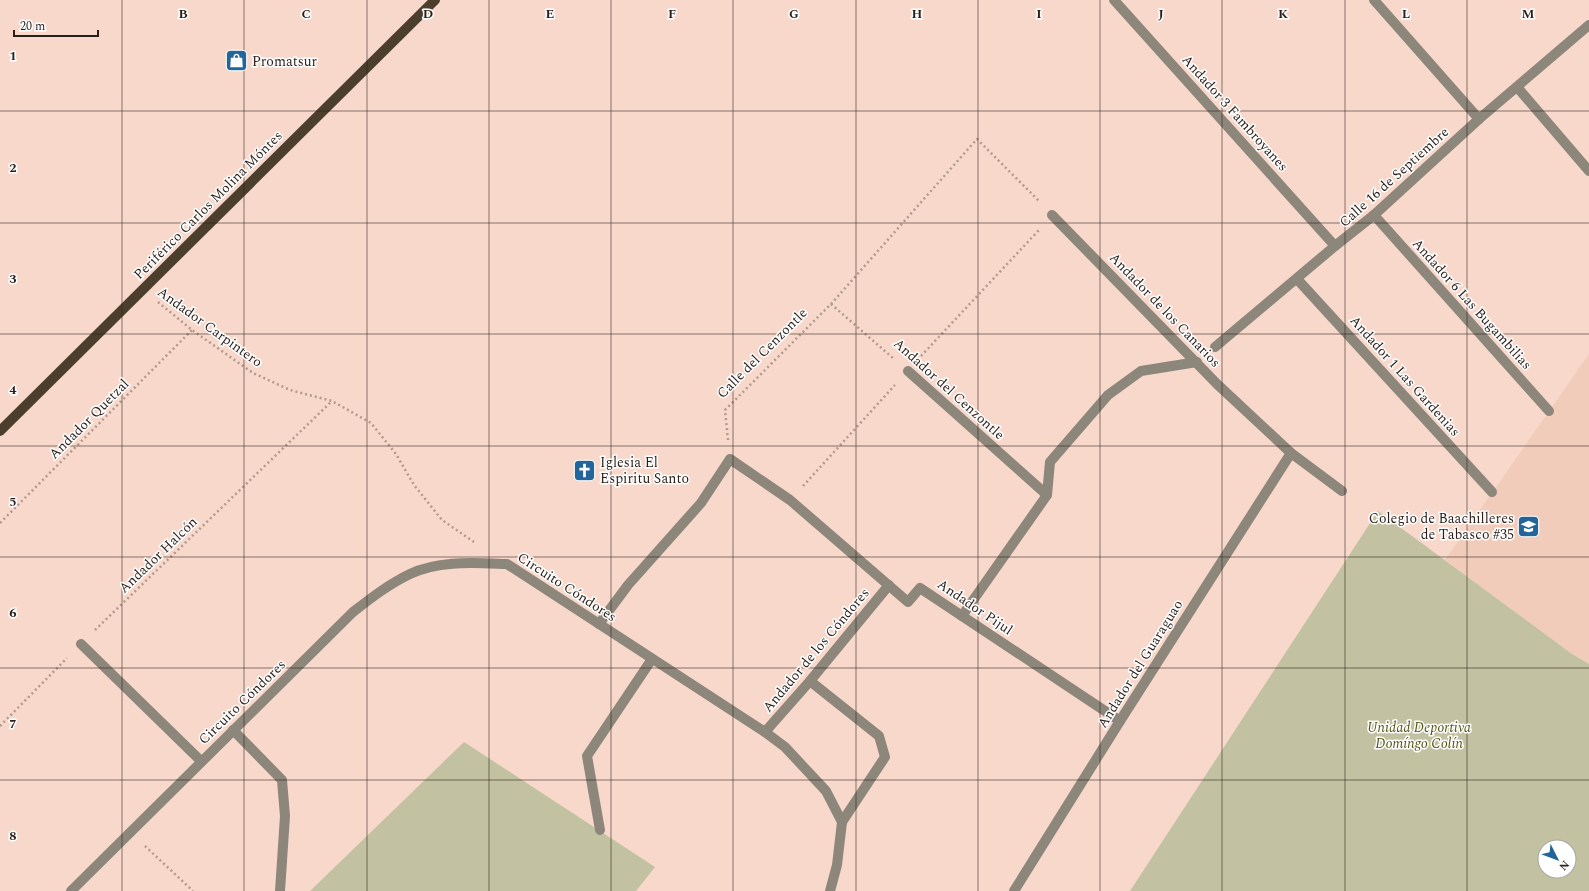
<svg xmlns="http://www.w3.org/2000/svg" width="1589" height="891" viewBox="0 0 1589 891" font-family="Spectral,serif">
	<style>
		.built { fill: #f2ccbb }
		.green { fill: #c2c2a2; fill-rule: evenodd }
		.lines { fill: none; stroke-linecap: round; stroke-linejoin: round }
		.path { stroke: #b29a8f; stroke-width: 2.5; stroke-dasharray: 2 3; stroke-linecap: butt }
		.minor { stroke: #8d867b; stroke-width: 10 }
		.major { stroke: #4b3e2c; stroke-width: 10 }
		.grid { fill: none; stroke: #2a1f1a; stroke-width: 1; stroke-opacity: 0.55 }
		.labels { text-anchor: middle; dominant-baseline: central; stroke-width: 3; stroke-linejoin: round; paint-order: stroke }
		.poi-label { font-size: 14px; fill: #2a1f1a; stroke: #fff; text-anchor: start }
		.street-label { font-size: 14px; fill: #2a1f1a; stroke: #fff }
		.park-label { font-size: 14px; font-style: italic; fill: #545312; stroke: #fff }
		.grid-label { font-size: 13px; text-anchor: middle; font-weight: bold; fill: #2a1f1a; stroke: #fff; stroke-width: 3; stroke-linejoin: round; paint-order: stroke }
	</style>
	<rect width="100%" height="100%" fill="#f7d8ca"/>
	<polygon class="built" points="1589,354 1589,664 1572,654 1445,560"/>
	<g class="green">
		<path d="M1378 511 1572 654 1589 664V891H1130ZM1545 847H1569V871H1545Z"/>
		<polygon points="464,742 655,867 636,891 310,891"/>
	</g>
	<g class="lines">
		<g class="path">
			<polyline points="158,302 192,330 253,373 290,390 332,401 371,423 396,454 414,485 442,520 474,542"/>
			<polyline points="831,304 894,359"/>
			<polyline points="921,356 1039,230"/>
			<polyline points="728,440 725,410 831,304 977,139 1039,201"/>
			<polyline points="803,486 895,385"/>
			<polyline points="0,523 192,330"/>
			<polyline points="95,630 332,401"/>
			<polyline points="0,726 67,658"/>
			<polyline points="145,846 193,891"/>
		</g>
		<g class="minor">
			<polyline points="1114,0 1335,246"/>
			<polyline points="1374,0 1479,119"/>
			<polyline points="1517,87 1589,171"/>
			<polyline points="1052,215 1217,384 1291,453 1342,491"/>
			<polyline points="1374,215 1549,411"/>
			<polyline points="1297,279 1492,492"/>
			<polyline points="1215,347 1335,246 1374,215 1479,119 1589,25"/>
			<polyline points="908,371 1047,495"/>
			<polyline points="962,616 1047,495 1050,462 1108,395 1141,371 1197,362"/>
			<polyline points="599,624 628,585 701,503 730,459 790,500 908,602 920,588 1120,721"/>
			<polyline points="81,644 201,761"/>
			<polyline points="810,681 879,736 885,757 842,822"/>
			<polyline points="233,730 282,780 285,816 280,891"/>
			<polyline points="765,732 810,681 889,585"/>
			<polyline points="600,830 587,756 652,659"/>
			<path d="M71 891 353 612C371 598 389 584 410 574 439 560 475 563 507 564L765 732 785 747 826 791 842 822 837 865 830 891"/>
			<polyline points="1014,891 1120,721 1291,453"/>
		</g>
		<polyline class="major" points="0,431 435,0"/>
	</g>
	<path class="grid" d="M122 0V891M244 0V891M367 0V891M489 0V891M611 0V891M733 0V891M856 0V891M978 0V891M1100 0V891M1222 0V891M1345 0V891M1467 0V891M0 111H1589M0 223H1589M0 334H1589M0 446H1589M0 557H1589M0 668H1589M0 780H1589"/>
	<defs>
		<symbol id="shop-square" viewBox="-11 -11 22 22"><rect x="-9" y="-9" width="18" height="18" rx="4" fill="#23649a" stroke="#fff"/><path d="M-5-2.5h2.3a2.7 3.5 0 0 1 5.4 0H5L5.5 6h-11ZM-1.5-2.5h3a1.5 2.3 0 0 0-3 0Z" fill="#fff"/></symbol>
		<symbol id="church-square" viewBox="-11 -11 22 22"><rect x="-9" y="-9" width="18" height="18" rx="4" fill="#23649a" stroke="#fff"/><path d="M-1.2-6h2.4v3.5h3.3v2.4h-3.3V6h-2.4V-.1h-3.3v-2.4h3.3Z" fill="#fff"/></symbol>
		<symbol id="school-square" viewBox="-11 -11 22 22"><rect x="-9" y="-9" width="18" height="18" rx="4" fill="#23649a" stroke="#fff"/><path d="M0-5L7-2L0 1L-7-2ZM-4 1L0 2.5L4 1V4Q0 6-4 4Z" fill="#fff"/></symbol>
	</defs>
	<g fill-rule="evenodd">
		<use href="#shop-square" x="224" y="48" width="25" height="25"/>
		<use href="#church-square" x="572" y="458" width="25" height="25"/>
		<use href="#school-square" x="1516" y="514" width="25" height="25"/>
	</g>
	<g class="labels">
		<g class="poi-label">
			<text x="252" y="61">Promatsur</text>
			<text x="600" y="462">Iglesia El<tspan x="600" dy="16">Espiritu Santo</tspan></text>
			<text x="1514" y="518" text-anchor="end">Colegio de Baachilleres<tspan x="1514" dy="16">de Tabasco #35</tspan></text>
		</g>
		<g class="street-label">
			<text transform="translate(1235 113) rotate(48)">Andador 3 Fambroyanes</text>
			<text transform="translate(1394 177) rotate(-42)">Calle 16 de Septiembre</text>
			<text transform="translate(208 205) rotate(-45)">Periférico Carlos Molina Móntes</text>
			<text transform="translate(1472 304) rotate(48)">Andador 6 Las Bugambilias</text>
			<text transform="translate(1165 310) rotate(46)">Andador de los Canarios</text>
			<text transform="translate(210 327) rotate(36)">Andador Carpintero</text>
			<text transform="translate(762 353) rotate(-45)">Calle del Cenzontle</text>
			<text transform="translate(1405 376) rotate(48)">Andador 1 Las Gardenias</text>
			<text transform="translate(949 389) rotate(42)">Andador del Cenzontle</text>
			<text transform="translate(89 419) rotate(-45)">Andador Quetzal</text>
			<text transform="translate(158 555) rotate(-44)">Andador Halcón</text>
			<text transform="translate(567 587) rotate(33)">Circuito Cóndores</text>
			<text transform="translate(975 607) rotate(34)">Andador Pijul</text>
			<text transform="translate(816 650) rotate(-50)">Andador de los Cóndores</text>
			<text transform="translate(1140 664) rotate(-58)">Andador del Guaraguao</text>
			<text transform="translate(242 702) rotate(-44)">Circuito Cóndores</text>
		</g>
		<g class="park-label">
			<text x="1419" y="727">Unidad Deportiva<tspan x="1419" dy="16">Domíngo Colín</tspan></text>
		</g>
	</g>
	<g class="grid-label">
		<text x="183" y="18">B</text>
		<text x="306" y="18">C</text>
		<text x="428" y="18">D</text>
		<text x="550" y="18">E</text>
		<text x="672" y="18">F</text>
		<text x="794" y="18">G</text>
		<text x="917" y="18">H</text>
		<text x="1039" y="18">I</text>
		<text x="1161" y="18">J</text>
		<text x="1283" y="18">K</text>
		<text x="1406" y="18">L</text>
		<text x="1528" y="18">M</text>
		<text x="13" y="60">1</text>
		<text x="13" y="172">2</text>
		<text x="13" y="283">3</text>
		<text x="13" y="394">4</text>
		<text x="13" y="506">5</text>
		<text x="13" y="617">6</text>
		<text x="13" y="728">7</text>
		<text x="13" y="840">8</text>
	</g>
	<g transform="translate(1557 859) rotate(132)"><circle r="19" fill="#ffffff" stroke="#aaa5a3"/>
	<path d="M0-3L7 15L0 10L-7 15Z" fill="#23649a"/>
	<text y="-6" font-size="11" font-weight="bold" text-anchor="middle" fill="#2a1f1a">N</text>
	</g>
	<path d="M14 30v6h84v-6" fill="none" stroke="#2a1f1a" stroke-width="2"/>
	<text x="20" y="30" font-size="12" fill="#2a1f1a" stroke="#ffffff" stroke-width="3" paint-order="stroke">20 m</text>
</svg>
